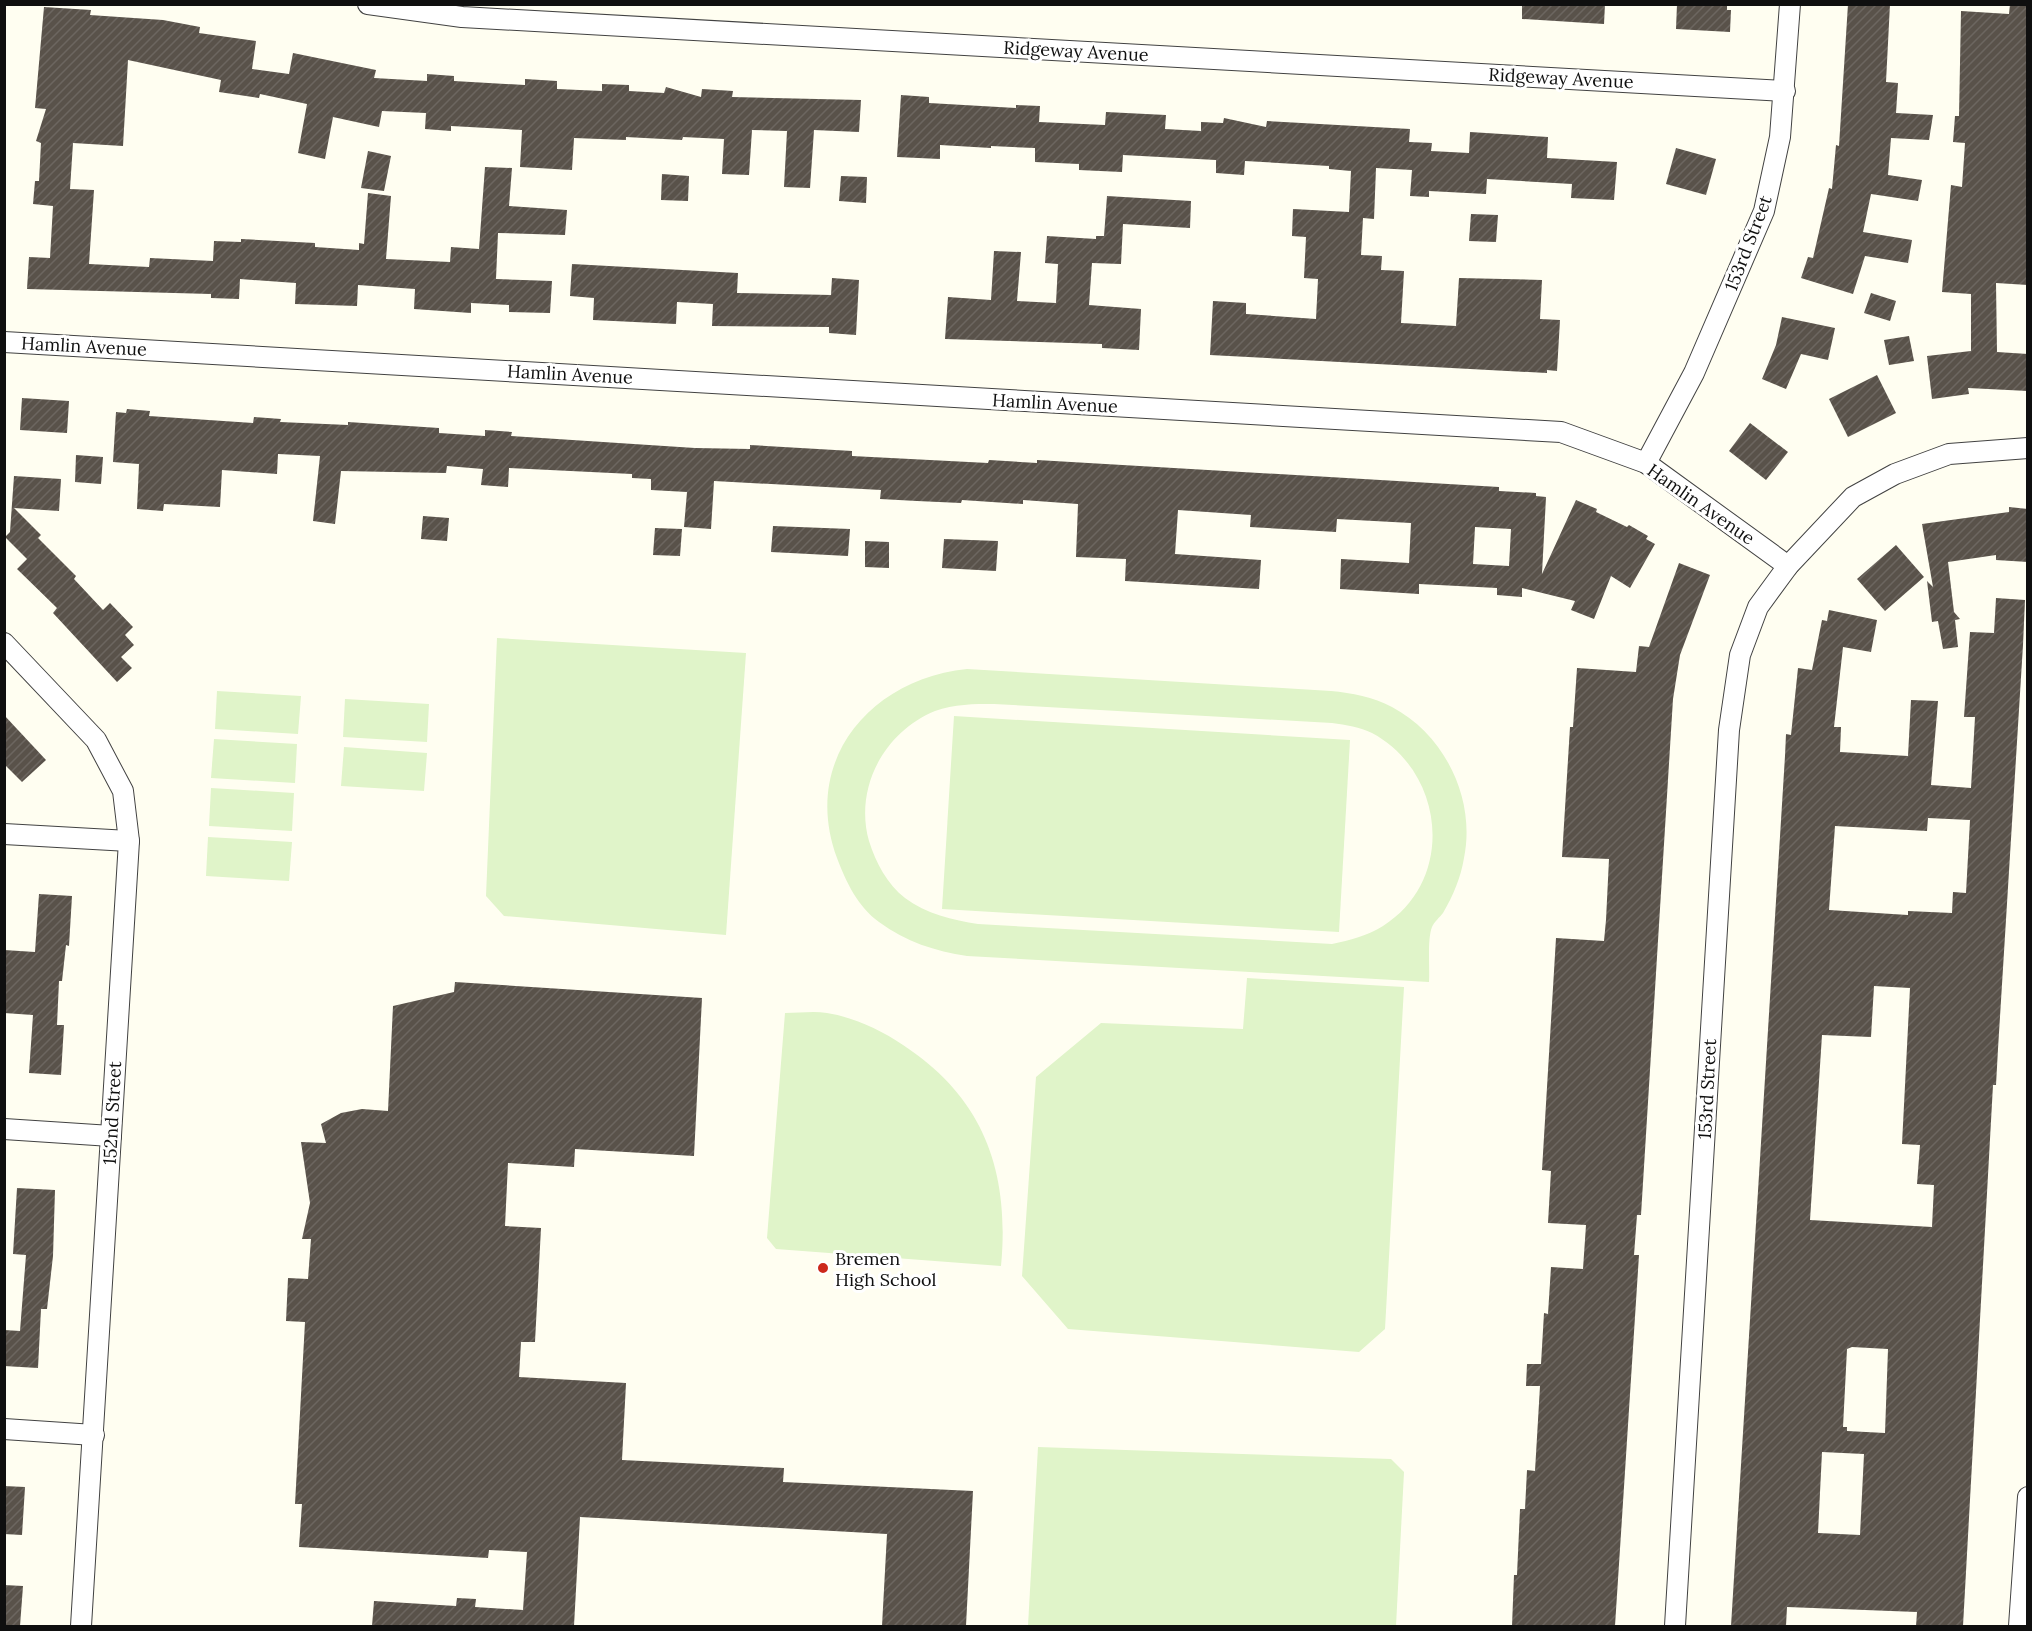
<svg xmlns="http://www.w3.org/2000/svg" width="2032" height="1631" viewBox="0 0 2032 1631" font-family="Lora,serif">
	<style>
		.pitch { fill: #e0f4c9; fill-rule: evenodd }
		.building { fill: url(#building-hatch); fill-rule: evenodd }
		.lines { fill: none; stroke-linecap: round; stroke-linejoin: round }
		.minor-casing { stroke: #424242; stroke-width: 22 }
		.minor { stroke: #fff; stroke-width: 20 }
		.poi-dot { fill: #cc281b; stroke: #fff; stroke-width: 2 }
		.labels { text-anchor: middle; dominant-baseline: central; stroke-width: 6; stroke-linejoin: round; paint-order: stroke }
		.street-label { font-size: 18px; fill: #0f0f0f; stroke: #fff }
		.poi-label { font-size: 18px; fill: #0f0f0f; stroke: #fff; text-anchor: start }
	</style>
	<defs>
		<pattern id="building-hatch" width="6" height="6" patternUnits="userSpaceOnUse" patternTransform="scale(1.5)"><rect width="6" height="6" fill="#59524a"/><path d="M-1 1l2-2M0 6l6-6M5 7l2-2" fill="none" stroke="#6c6660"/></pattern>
	</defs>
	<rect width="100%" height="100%" fill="#fffef1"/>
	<g class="pitch">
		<polygon points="497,638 746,653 726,935 504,916 486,896"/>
		<path d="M967 669 1331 691C1352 693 1373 697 1392 707 1445 735 1476 799 1464 858 1461 877 1453 896 1443 913 1440 917 1434 922 1432 927 1427 940 1430 968 1429 982L967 956C935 951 906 942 879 922 858 907 846 882 837 858 801 761 870 679 967 669ZM994 704 1332 723C1346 725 1360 727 1372 733 1445 772 1456 880 1383 926 1367 936 1350 940 1332 944L978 924C953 920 926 914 905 898 887 884 876 863 869 841 854 788 884 732 935 711 954 704 974 704 994 704Z"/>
		<polygon points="217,691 301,696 298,734 215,729"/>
		<polygon points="345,699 429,704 427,742 343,737"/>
		<polygon points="954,716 1350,740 1339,932 942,909"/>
		<polygon points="214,739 297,744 295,783 211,778"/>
		<polygon points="344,747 427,753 424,791 341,786"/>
		<polygon points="211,788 294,793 292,831 209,826"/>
		<polygon points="208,837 292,842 289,881 206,876"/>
		<polygon points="1247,978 1404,987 1385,1329 1359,1352 1068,1329 1022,1276 1036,1077 1101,1023 1243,1029"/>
		<path d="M785 1013C799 1013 814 1011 827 1013 853 1017 881 1030 903 1045 984 1098 1010 1172 1001 1266L776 1249 767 1238Z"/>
		<polygon points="1038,1447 1391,1459 1404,1472 1396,1626 1028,1626"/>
	</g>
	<g class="building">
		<polygon points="1522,4 1605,4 1604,24 1522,19"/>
		<polygon points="1677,4 1727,4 1727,10 1731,10 1730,32 1676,29"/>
		<polygon points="1848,4 1890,4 1886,82 1898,83 1896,113 1933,115 1929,140 1891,138 1888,175 1922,180 1918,201 1871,194 1863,232 1912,240 1908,263 1865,256 1853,294 1801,278 1808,257 1813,258 1829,188 1832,189 1836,145 1839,146"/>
		<polygon points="2010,4 2028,4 2028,285 1996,283 1997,352 2028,354 2028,391 1968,388 1969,394 1932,399 1927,356 1971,351 1971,294 1942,292 1951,185 1962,187 1965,143 1953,142 1955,116 1959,116 1961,11 2009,14"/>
		<polygon points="44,7 91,10 90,15 163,20 200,27 199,33 256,41 252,69 289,74 293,53 376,70 374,78 427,81 427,74 454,76 454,81 525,85 525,79 557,81 557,89 602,91 602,84 629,85 629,91 664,93 666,87 701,97 702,89 733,91 732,97 861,100 859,132 814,130 810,188 784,187 787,131 752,130 749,175 722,174 724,139 683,137 682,140 626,137 626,140 574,138 572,170 520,167 522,130 451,126 451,131 425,129 426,113 382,111 379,127 333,117 325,159 298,153 307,104 260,94 259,98 219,92 221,80 128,60 123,146 73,143 70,189 94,190 89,264 149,267 150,258 213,261 214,241 241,242 241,239 315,243 315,247 359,250 359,243 364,244 368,193 391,196 386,259 450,262 451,247 479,249 485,167 512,168 509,206 567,210 565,235 498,233 496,279 552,281 550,313 509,312 509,305 471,303 471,313 414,309 415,289 358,285 357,306 295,304 296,283 240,279 239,299 211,298 211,294 27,289 29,257 50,258 53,206 33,204 35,181 39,181 41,143 36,141 46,109 35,108"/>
		<polygon points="901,95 929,97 929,103 1016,108 1016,105 1040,106 1039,122 1105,125 1106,112 1166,115 1165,129 1201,131 1201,122 1223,123 1224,118 1266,127 1267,121 1410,129 1409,142 1432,143 1431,151 1469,153 1470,132 1548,137 1547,158 1617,162 1614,200 1571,198 1572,184 1487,179 1486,194 1429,191 1429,197 1410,196 1412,170 1376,168 1374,219 1363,218 1361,255 1382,256 1381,270 1404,271 1401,323 1456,326 1459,278 1542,280 1540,319 1560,320 1557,371 1547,370 1547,373 1210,355 1213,301 1246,303 1246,314 1316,319 1318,279 1304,278 1306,237 1292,236 1293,209 1349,212 1351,171 1329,169 1329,166 1245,161 1244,175 1216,173 1216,160 1123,155 1122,172 1079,170 1079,164 1035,162 1035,148 991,146 991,148 940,145 940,159 897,157"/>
		<polygon points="1676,148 1716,159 1706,195 1666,184"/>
		<polygon points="368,151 391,156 384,191 361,188"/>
		<polygon points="662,174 689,176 688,201 661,200"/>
		<polygon points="841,176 867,177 866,203 839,201"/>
		<polygon points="1107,196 1191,201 1190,228 1123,224 1121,264 1092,263 1089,305 1141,309 1139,350 1102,348 1102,344 945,339 948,297 991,300 994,251 1021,252 1017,301 1056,303 1058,264 1045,263 1047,236 1096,239 1096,236 1104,236"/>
		<polygon points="1471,214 1498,215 1496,242 1469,241"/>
		<polygon points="572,264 738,273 737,293 831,295 832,278 859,280 856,335 829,333 829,327 712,326 713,304 677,302 676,324 593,320 594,298 570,296"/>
		<polygon points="1871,293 1896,301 1890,321 1864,313"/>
		<polygon points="1782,317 1835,328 1828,360 1801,354 1786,389 1762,379 1776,345"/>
		<polygon points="1909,336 1914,361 1889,365 1884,340"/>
		<polygon points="1877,375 1896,413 1848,437 1829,399"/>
		<polygon points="22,398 69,401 67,433 20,430"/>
		<path d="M127 409 150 411 149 416 253 423 254 417 281 419 280 422 348 425V422L439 428V433L485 436V430L512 432 511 436 695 448 750 449V445L852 451V456L988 463 989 460 1037 463V460L1499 487V491L1536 493V496L1546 497 1542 574 1576 500 1597 509 1596 512 1627 527 1629 525 1648 536 1646 539 1655 544 1630 588 1611 576 1594 619 1571 610 1575 601 1522 588V597L1497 595V588L1419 584V594L1340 589 1341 559 1409 563 1411 523 1337 519 1336 532 1303 530 1250 527 1251 515 1178 510 1175 554 1261 560 1259 589 1125 581 1126 559 1076 557 1078 504 1023 500V504L962 500 961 503 917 501 880 499 881 490 714 481 711 529 684 527 687 492 651 490V479L632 478V474L509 468 508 487 481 485 483 469 447 466 446 473 341 471 335 524 313 521 320 456 278 454 277 474 222 470 220 507 164 504 163 511 137 509 139 464 113 462 116 412 126 413ZM1475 527 1511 529 1509 566 1473 564Z"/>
		<polygon points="1750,423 1788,452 1766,480 1729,451"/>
		<polygon points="76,455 103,457 101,484 75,482"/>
		<polygon points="14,476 61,479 59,511 14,508 41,535 38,538 76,576 74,579 103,610 110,603 133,627 125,635 134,645 121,657 132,668 117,682 53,613 57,608 17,569 27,559 5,537 10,532"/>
		<polygon points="2009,507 2028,509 2028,562 1996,560 1996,555 1948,562 1954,612 1960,619 1955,620 1958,647 1943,649 1938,621 1932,622 1927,581 1933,587 1922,524 2009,512"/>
		<polygon points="423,516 449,518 447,541 421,539"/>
		<polygon points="773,526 850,529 848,556 771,552"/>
		<polygon points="655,528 682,529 680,556 653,555"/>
		<polygon points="944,539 998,541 996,571 942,568"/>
		<polygon points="865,541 889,542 889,568 865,567"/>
		<polygon points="1896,545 1924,577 1885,611 1857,579"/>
		<polygon points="1679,563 1710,575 1680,655 1673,699 1641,1215 1637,1215 1634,1255 1639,1255 1615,1626 1512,1626 1514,1575 1517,1575 1520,1509 1525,1509 1527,1470 1535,1471 1540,1386 1526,1386 1527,1364 1541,1364 1544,1313 1548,1314 1551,1267 1583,1269 1586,1225 1548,1223 1551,1171 1542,1170 1556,938 1604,941 1606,920 1609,859 1562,857 1570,727 1573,727 1577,668 1636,672 1639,646 1649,647"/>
		<path d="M1996 598 2025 600 2023 645 1998 1049 1996 1085H1993L1963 1626H1916L1917 1612 1787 1607 1786 1626H1731L1785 756 1786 734 1791 735 1798 668 1812 670 1822 620 1827 621 1829 610 1877 620 1871 652 1843 647 1834 727H1841L1840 752 1908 756 1911 700 1938 701 1931 785 1971 788 1975 717H1964L1970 632 1994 633ZM1928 818 1970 820 1966 893 1953 892 1952 913 1908 911V915L1829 910 1835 826 1927 831ZM1874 986 1910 988 1902 1144 1920 1145 1917 1184 1934 1185 1932 1227 1810 1220 1822 1035 1871 1037ZM1852 1347 1888 1349 1885 1433 1847 1431V1427H1843L1847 1349ZM1822 1452 1864 1454 1860 1535 1818 1533Z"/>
		<polygon points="4,715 46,760 22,782 4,764"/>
		<polygon points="39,894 72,896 69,946 66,945 62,981 59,981 57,1025 64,1025 61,1075 29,1073 33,1015 4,1013 4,950 35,952"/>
		<polygon points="455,982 702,998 694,1156 575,1149 574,1167 508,1163 505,1226 541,1228 535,1342 521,1342 519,1377 626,1383 622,1460 784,1468 783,1482 973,1491 966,1626 882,1626 887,1534 580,1517 574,1626 372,1626 374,1601 456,1606 457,1598 476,1599 475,1607 523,1610 527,1552 489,1550 488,1558 299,1547 302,1504 295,1504 305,1322 286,1321 288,1278 308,1279 311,1239 302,1239 310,1203 301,1142 326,1143 321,1124 341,1113 362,1109 388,1111 393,1006 454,992"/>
		<polygon points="17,1188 55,1190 53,1256 47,1309 41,1309 38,1368 4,1366 4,1330 20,1331 26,1255 13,1254"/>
		<polygon points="4,1486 25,1487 22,1535 4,1534"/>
		<polygon points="4,1585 23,1586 20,1626 4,1626"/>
	</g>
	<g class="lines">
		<defs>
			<g id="minor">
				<polyline points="368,4 462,17 1785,91"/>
				<polyline points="4,342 1561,432 1646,463 1788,566"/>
				<polyline points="1646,463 1694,373 1764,211 1780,137 1790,4"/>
				<polyline points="4,643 96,740 123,791 129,841 81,1626"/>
				<polyline points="4,834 129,841"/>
				<polyline points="4,1129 111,1136"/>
				<polyline points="4,1429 94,1435"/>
				<polyline points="1675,1626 1729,730 1740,655 1758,607 1788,566 1853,497 1895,474 1949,454 2028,448"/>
				<polyline points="2019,1626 2028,1497"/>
			</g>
		</defs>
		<use href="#minor" class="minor-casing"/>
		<use href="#minor" class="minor"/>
	</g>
	<circle class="poi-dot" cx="823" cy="1268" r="6"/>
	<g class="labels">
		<g class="street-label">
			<text transform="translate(1076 51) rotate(3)">Ridgeway Avenue</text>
			<text transform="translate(1561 78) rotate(3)">Ridgeway Avenue</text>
			<text transform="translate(1748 243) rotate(-69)">153rd Street</text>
			<text transform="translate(84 346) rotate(3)">Hamlin Avenue</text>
			<text transform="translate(570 374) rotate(3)">Hamlin Avenue</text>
			<text transform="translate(1055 403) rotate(3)">Hamlin Avenue</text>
			<text transform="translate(1701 504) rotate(35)">Hamlin Avenue</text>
			<text transform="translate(1707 1089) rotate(-87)">153rd Street</text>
			<text transform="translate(112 1113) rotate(-87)">152nd Street</text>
		</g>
		<g class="poi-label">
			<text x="835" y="1258">Bremen<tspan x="835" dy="21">High School</tspan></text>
		</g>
	</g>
	<rect width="2032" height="1631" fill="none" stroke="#0f0f0f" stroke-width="12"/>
</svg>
